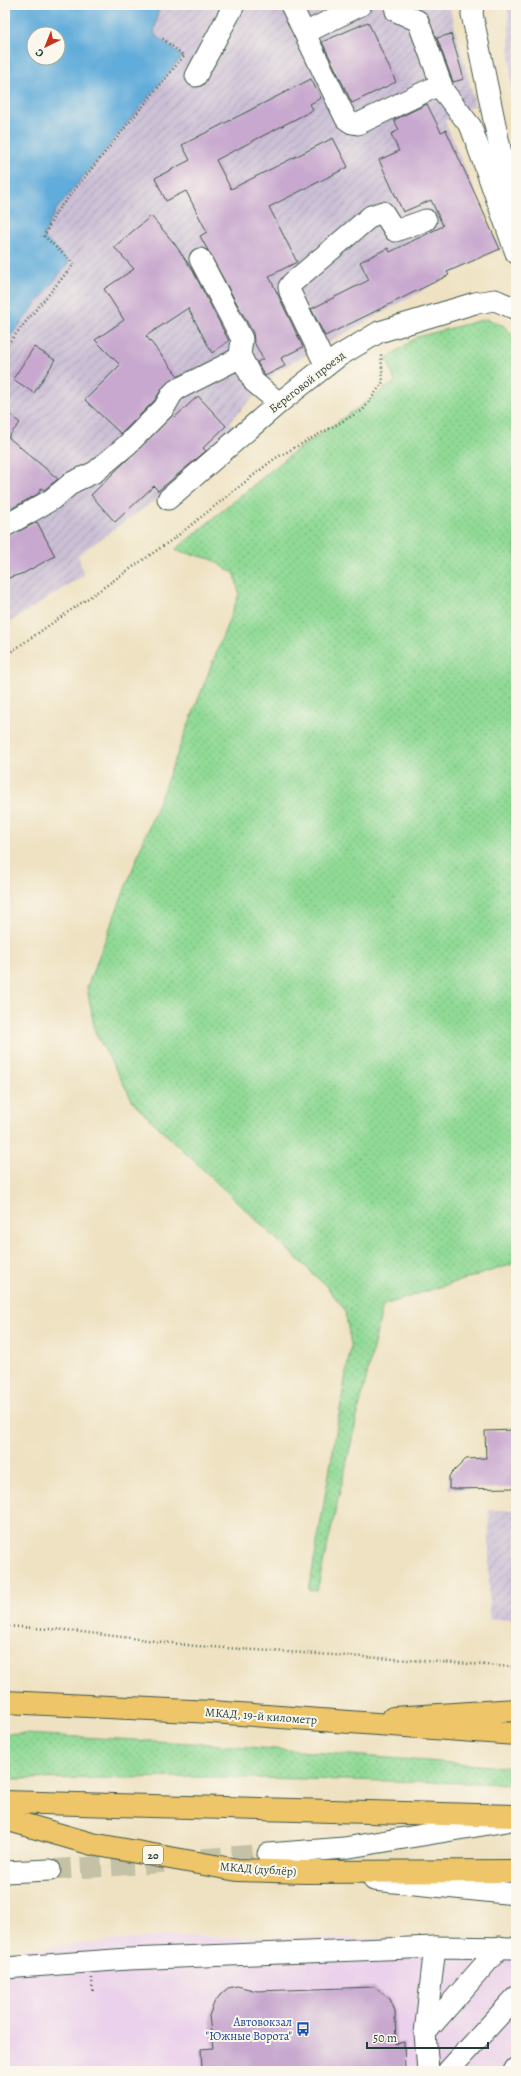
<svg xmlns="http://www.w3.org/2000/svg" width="521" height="2076" viewBox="0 0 521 2076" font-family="Alegreya,serif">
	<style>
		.built { fill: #ebd1eb }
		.industrial { fill: url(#industrial-furrows) }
		.grass { fill: url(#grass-dots); stroke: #588c65 }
		.water { fill: #61acda; stroke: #407487; fill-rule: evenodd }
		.building { fill: #c8a8cf }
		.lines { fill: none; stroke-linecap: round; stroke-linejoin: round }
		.minor-tunnel { stroke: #c5c1a6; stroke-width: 21; stroke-dasharray: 21 10; stroke-linecap: butt }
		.minor-casing { stroke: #3e5649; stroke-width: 23 }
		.major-casing { stroke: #3e5649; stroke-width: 24 }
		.highway-casing { stroke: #3e5649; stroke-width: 24 }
		.path { stroke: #3e5649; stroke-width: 2.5; stroke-dasharray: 1 3; stroke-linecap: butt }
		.minor { stroke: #fff; stroke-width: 21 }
		.major { stroke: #eec569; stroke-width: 22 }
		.highway { stroke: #eec569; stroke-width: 22 }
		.labels { text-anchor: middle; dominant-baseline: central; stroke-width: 4; stroke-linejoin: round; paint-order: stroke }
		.shield { fill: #fbf7ec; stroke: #61756b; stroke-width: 1 }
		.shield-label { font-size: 11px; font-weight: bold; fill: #1f3d34 }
		.street-label { font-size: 12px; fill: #1f3d34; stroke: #fbf7ec }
		.transit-label { font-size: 12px; fill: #164399; stroke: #fbf7ec; text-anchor: end }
	</style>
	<defs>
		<pattern id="industrial-furrows" width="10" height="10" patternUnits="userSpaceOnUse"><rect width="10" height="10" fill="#cbbfd5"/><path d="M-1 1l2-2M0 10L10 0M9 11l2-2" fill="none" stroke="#a49cae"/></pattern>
		<pattern id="grass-dots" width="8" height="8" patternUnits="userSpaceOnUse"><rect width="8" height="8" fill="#91da96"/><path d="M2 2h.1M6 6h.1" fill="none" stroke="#76b27b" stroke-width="1.8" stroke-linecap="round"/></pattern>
	</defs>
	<rect width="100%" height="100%" fill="#fbf7ec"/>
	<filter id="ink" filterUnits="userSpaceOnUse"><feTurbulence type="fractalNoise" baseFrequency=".025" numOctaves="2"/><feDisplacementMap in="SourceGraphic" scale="8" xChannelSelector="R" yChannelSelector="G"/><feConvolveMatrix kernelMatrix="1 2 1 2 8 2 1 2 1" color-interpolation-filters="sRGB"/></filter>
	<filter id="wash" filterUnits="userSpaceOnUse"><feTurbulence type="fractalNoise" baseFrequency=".012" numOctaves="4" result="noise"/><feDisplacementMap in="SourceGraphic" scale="16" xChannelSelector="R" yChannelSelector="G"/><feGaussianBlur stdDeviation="0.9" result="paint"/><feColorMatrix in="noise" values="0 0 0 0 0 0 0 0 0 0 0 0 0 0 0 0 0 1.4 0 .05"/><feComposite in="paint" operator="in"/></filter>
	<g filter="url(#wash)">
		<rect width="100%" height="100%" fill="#efe2c2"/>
		<polygon class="built" points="166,1936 516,1941 516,2071 5,2071 5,1951"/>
		<g class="industrial">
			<polygon points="163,5 449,5 475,105 445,121 499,248 277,371 230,422 238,431 198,470 78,555 84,575 10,622 5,619 5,343 69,262 43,236 56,210 182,56 154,34 158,11"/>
			<polygon points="508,5 516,5 516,99 511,85"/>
			<rect x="489" y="1510" width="27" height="109"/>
		</g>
		<g class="grass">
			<polygon points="486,319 504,326 516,338 516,1263 383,1305 317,1591 309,1590 351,1345 345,1310 326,1286 135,1105 95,1032 87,987 239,594 235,574 211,559 175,550 290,455 395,382 387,358 417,337"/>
			<polygon points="5,1733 210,1744 516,1768 516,1784 213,1777 5,1779"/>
		</g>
		<path class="water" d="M5 5H163L158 12 154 34 182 56 56 210 43 236 69 262 5 343ZM34 34H58V58H34Z"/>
		<g id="blocks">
			<g class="building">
				<polygon points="368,22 396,82 352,103 322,42"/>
				<polygon points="451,34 464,79 453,82 437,38"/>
				<polygon points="311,79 321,98 310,104 313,110 216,160 231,189 333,138 348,167 269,207 297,262 269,276 303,347 281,358 285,366 265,376 257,362 263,359 254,342 253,333 200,236 207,232 186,191 166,201 155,178 190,160 182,145"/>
				<polygon points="427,104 441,132 446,130 500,249 447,272 449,275 325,336 311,309 369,280 360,262 388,248 390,252 443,226 431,200 403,212 379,160 399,151 391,134 399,130 394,120"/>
				<polygon points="151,216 174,243 193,271 229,341 212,353 188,308 146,336 178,376 164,386 154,401 121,434 85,400 120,365 95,340 124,320 104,289 134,269 114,247"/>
				<polygon points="34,347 55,360 34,393 13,379"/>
				<polygon points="198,396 226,426 203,448 206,451 158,491 154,486 115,522 91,495 173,415 175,417"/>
				<polygon points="5,410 20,423 8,437 58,479 44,490 41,488 38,494 5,512"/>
				<polygon points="37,522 55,556 24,573 5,579 5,538"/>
				<polygon points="516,1430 516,1488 449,1489 449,1476 466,1459 486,1458 485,1431"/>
				<polygon points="237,1986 257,1991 374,1987 390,1999 395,2011 396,2044 404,2042 405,2071 202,2071 201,2049 213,2048 209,2016 214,2003 221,1994 228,1988"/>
			</g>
		</g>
	</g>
	<g filter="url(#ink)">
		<use href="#blocks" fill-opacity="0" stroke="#3e5649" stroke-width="1"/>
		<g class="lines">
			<g class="minor-tunnel">
				<polyline points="201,1859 268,1854"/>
				<polyline points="50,1870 167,1862"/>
			</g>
			<defs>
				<g id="minor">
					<polyline points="291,5 346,119 352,123 358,124 441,84"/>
					<polyline points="395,5 396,11 418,21 444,92 471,127 516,253"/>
					<polyline points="473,5 472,14 508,187 516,211"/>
					<polyline points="305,33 361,5"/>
					<polyline points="196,76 234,5"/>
					<polyline points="200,259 242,339 240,355 254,382 279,403"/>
					<polyline points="326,366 290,292 289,287 292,283 371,216 383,212 395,231 426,220"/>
					<polyline points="168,499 279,403 326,366 339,356 379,332 475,303 495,300 516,309"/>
					<polyline points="5,526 51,500 73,482 95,472 127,445 164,408 172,394 176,390 241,357"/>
					<polyline points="268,1854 344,1848 507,1821"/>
					<polyline points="5,1872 50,1870"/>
					<polyline points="374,1880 516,1894"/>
					<polyline points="5,1968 128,1959 435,1947 516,1948"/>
					<polyline points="425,2033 500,1947"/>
					<polyline points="428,2071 425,2033 435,1947"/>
					<polyline points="448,2071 516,1997"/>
					<polyline points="514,2071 516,2068"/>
				</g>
				<g id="major">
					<polyline points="393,1718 516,1710"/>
					<polyline points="5,1819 92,1844 237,1870 304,1872 516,1871"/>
				</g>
				<g id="highway">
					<polyline points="5,1702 212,1712 516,1734"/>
					<polyline points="5,1802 516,1816"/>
				</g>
			</defs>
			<use href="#minor" class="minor-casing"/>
			<use href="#major" class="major-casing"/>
			<use href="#highway" class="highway-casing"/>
			<g class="path">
				<polyline points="5,347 74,264 44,236 57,211 184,56 161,37"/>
				<polyline points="5,656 176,537 274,459 363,410 383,382 381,353"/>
				<polyline points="5,1626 65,1630 196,1646 516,1667"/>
				<polyline points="92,1978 93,1994"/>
			</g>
			<use href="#minor" class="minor"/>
			<use href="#major" class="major"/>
			<use href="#highway" class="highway"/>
		</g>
	</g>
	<defs>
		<symbol id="bus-bare" viewBox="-9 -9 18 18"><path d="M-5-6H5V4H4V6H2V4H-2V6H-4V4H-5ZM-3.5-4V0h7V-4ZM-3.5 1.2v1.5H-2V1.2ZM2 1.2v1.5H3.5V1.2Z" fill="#1a4fb4" stroke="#fbf7ec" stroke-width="2.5" paint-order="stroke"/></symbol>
	</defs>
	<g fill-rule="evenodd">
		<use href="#bus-bare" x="293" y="2019" width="20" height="20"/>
	</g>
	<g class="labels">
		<rect class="shield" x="143" y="1846" width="20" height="18" rx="3"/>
		<g class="shield-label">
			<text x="153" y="1855">20</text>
		</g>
		<g class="street-label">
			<text transform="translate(307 382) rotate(-38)">Береговой проезд</text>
			<text transform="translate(261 1716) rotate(4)">МКАД, 19-й километр</text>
			<text transform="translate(258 1869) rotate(4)">МКАД (дублёр)</text>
		</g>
		<g class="transit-label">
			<text x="292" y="2022">Автовокзал<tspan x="292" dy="14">"Южные Ворота"</tspan></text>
		</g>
	</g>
	<rect width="521" height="2076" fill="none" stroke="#fbf7ec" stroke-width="20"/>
	<g transform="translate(46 46) rotate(223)"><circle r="19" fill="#fbf7ec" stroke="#a3ada2"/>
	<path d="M0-3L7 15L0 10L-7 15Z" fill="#c8321e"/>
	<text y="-6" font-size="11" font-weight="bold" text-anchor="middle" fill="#1f3d34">С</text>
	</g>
	<path d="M367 2042v6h121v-6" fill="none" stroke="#1f3d34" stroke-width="2"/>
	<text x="373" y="2042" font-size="12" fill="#1f3d34" stroke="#fbf7ec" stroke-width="3" paint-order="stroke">50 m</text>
</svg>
